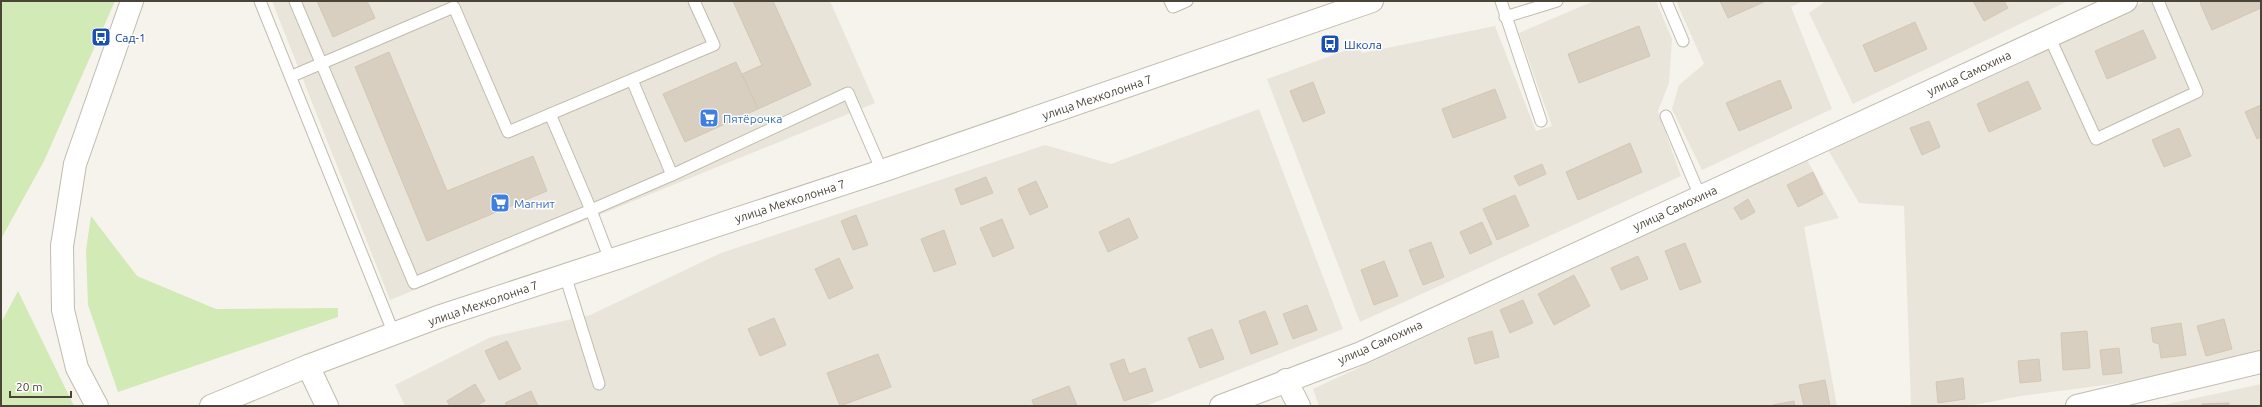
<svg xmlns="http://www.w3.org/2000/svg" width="2262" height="407" viewBox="0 0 2262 407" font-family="Ubuntu,sans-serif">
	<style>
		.residential { fill: #eae5da }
		.green { fill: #d2eab5 }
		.building { fill: #d8cfc1; stroke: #d3c7b4 }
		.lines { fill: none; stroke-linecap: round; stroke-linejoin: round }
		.service-casing { stroke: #c2bbae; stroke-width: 13 }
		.minor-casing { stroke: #c2bbae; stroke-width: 24 }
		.tertiary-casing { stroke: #c2bbae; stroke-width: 24 }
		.service { stroke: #fff; stroke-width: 11 }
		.minor { stroke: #fff; stroke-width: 22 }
		.tertiary { stroke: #fff; stroke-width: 22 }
		.labels { text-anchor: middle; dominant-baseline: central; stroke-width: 3; stroke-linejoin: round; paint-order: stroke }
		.transit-label { font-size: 12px; fill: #164399; stroke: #fff; text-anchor: start }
		.street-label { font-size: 12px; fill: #4b4439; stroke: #fff }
		.shop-label { font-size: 12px; fill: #366cbe; stroke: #fff; text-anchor: start }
	</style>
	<rect width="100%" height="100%" fill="#f6f3ec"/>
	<g class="residential">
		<polygon points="272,1 830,1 875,103 390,300"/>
		<polygon points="1594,1 1656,1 1672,39 1669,83 1658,111 1681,176 1360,322 1267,79 1358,46 1362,53 1495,26 1536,131 1552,126 1519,33"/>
		<polygon points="1676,1 1803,1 1791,7 1832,109 1702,170 1672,109 1679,85 1704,64"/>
		<polygon points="1826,1 2068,1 1853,104 1809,13"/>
		<polygon points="2146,1 2261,1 2261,351 2166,377 2021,396 1968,406 1911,406 1904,206 1859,203 1827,148"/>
		<polygon points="1259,109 1343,329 1146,406 405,406 395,385 491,337 590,315 721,253 1045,145 1111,164"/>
		<polygon points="1807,160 1839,218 1804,227 1837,406 1319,406 1313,389"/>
		<polygon points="2261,384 2261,406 2159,406"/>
	</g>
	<g class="green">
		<polygon points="1,1 115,1 44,161 1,239"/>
		<polygon points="91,216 137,276 216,309 338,308 338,317 118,392 88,305 86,250"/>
		<polygon points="18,291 74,406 1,406 1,323"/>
	</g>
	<g class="building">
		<polygon points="317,1 367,1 375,18 333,37"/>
		<polygon points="733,1 773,1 811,85 758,109 742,74 762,65"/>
		<polygon points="1720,1 1766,1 1728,18"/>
		<polygon points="1973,1 2004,1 2008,8 1984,21"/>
		<polygon points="2204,1 2261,1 2261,8 2212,30 2200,3"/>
		<polygon points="1915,22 1927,49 1875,72 1863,45"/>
		<polygon points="1639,26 1650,56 1579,83 1568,54"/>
		<polygon points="2143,30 2156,58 2107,79 2095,51"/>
		<polygon points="389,52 447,191 533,156 547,191 427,241 355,67"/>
		<polygon points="736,62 758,109 685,142 663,94"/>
		<polygon points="1780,80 1792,108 1739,131 1726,103"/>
		<polygon points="2028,81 2041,109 1989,132 1977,104"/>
		<polygon points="1313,82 1325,113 1303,122 1290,91"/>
		<polygon points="1495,89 1506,118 1453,138 1442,109"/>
		<polygon points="2261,105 2261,137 2257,139 2245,112"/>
		<polygon points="1929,121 1940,147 1922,155 1910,128"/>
		<polygon points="2179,128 2191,156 2164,167 2152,140"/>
		<polygon points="1630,143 1642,172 1578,200 1566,172"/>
		<polygon points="1542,164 1546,174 1519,186 1514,176"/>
		<polygon points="1813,172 1823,194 1798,207 1787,185"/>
		<polygon points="986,177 993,193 961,205 955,189"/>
		<polygon points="1036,181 1048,207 1030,215 1018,189"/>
		<polygon points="1515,195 1529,226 1497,240 1483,209"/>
		<polygon points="1748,199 1755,212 1741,220 1734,208"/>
		<polygon points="856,215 868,245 853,250 841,221"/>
		<polygon points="1129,218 1138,238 1108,252 1099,232"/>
		<polygon points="1002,219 1014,248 993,257 980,228"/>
		<polygon points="1482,222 1492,244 1470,254 1460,232"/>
		<polygon points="944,230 956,264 934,272 921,239"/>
		<polygon points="1431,242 1444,277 1423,285 1409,250"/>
		<polygon points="1685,243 1701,282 1680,290 1665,251"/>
		<polygon points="1638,256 1648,279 1621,290 1611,268"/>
		<polygon points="839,258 853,288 829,299 815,269"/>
		<polygon points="1384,261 1398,296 1374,305 1361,270"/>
		<polygon points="1574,275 1590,306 1554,325 1538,294"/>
		<polygon points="1523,300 1533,323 1510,333 1500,310"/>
		<polygon points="1307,305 1317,330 1293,339 1283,314"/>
		<polygon points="1265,311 1278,344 1251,354 1239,321"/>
		<polygon points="774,318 786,345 760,356 748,329"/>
		<polygon points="2224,319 2232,349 2206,356 2197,326"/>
		<polygon points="2181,323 2186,355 2161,358 2159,344 2153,342 2151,328"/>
		<polygon points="1212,329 1224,359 1200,368 1188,338"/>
		<polygon points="1492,331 1499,357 1475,364 1468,338"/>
		<polygon points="2087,331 2090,368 2063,370 2061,333"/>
		<polygon points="507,341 521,369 499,380 485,351"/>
		<polygon points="2119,348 2122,373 2103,375 2100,350"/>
		<polygon points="878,354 891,387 840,406 827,373"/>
		<polygon points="1124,359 1129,374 1145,368 1153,391 1124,401 1110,364"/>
		<polygon points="2039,359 2041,381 2020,383 2018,361"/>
		<polygon points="1963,378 1965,399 1938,403 1936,382"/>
		<polygon points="1825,380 1830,406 1804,406 1799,385"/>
		<polygon points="475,384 485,401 476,406 450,406 447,401"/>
		<polygon points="1069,386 1077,406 1034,406 1032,400"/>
		<polygon points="531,391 538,406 507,406 505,403"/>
		<polygon points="1794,401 1795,406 1773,406 1773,405"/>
		<polygon points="2229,403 2229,406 2202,406 2202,404"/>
	</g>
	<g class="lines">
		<defs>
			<g id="service">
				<polyline points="260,1 394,334"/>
				<polyline points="295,1 414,283 591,210 550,114"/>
				<polyline points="1170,1 1173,7 1187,1"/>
				<polyline points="1501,1 1541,121"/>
				<polyline points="1666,1 1683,41"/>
				<polyline points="1505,17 1557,1"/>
				<polyline points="2049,36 2096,139 2197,92 2158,1"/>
				<polyline points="292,76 454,7 508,132 714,45 694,1"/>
				<polyline points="632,80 672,175"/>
				<polyline points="1666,116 1700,196"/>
				<polyline points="610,260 591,210 672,175 848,93 882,171"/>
				<polyline points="565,275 599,384"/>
			</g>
			<g id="minor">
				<polyline points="308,366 327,406"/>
				<polyline points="1286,380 1299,406"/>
				<polyline points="1221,406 1361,353 2126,1"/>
				<polyline points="2077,406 2261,362"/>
			</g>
			<g id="tertiary">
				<polyline points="97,406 77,368 63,310 62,246 75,164 132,1"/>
				<polyline points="211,406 308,366 438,317 882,171 1372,1"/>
			</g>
		</defs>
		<use href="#service" class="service-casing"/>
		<use href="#minor" class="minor-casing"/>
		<use href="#tertiary" class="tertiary-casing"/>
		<use href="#service" class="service"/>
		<use href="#minor" class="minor"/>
		<use href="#tertiary" class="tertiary"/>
	</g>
	<defs>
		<symbol id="bus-square" viewBox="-11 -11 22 22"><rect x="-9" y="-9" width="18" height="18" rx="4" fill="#1a4fb4" stroke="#fff"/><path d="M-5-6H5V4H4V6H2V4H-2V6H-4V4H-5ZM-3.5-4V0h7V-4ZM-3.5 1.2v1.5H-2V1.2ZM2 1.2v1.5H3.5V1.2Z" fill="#fff"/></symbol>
		<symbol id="supermarket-square" viewBox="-11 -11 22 22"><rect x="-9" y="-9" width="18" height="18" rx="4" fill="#3f7fe0" stroke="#fff"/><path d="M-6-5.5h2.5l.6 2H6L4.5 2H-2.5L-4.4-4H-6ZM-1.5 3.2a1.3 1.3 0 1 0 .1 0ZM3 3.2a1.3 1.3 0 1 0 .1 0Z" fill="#fff"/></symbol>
	</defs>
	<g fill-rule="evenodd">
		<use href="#bus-square" x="90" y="26" width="22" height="22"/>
		<use href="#bus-square" x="1319" y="33" width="22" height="22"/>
		<use href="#supermarket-square" x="698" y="107" width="22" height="22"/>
		<use href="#supermarket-square" x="489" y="192" width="22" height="22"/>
	</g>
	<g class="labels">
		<g class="transit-label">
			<text x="115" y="37">Сад-1</text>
			<text x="1344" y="44">Школа</text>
		</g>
		<g class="street-label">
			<text transform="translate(1969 73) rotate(-25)">улица Самохина</text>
			<text transform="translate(1097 97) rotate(-19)">улица Мехколонна 7</text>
			<text transform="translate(790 201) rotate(-18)">улица Мехколонна 7</text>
			<text transform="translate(1675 208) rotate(-25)">улица Самохина</text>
			<text transform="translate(483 303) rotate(-19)">улица Мехколонна 7</text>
			<text transform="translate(1380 342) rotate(-24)">улица Самохина</text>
		</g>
		<g class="shop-label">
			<text x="723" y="118">Пятёрочка</text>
			<text x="514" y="203">Магнит</text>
		</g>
	</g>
	<rect width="2262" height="407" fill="none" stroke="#4b4439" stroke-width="4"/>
	<path d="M10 391v6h61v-6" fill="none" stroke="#4b4439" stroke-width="2"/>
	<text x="16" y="391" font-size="12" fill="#4b4439" stroke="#ffffff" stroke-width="3" paint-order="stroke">20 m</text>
</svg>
